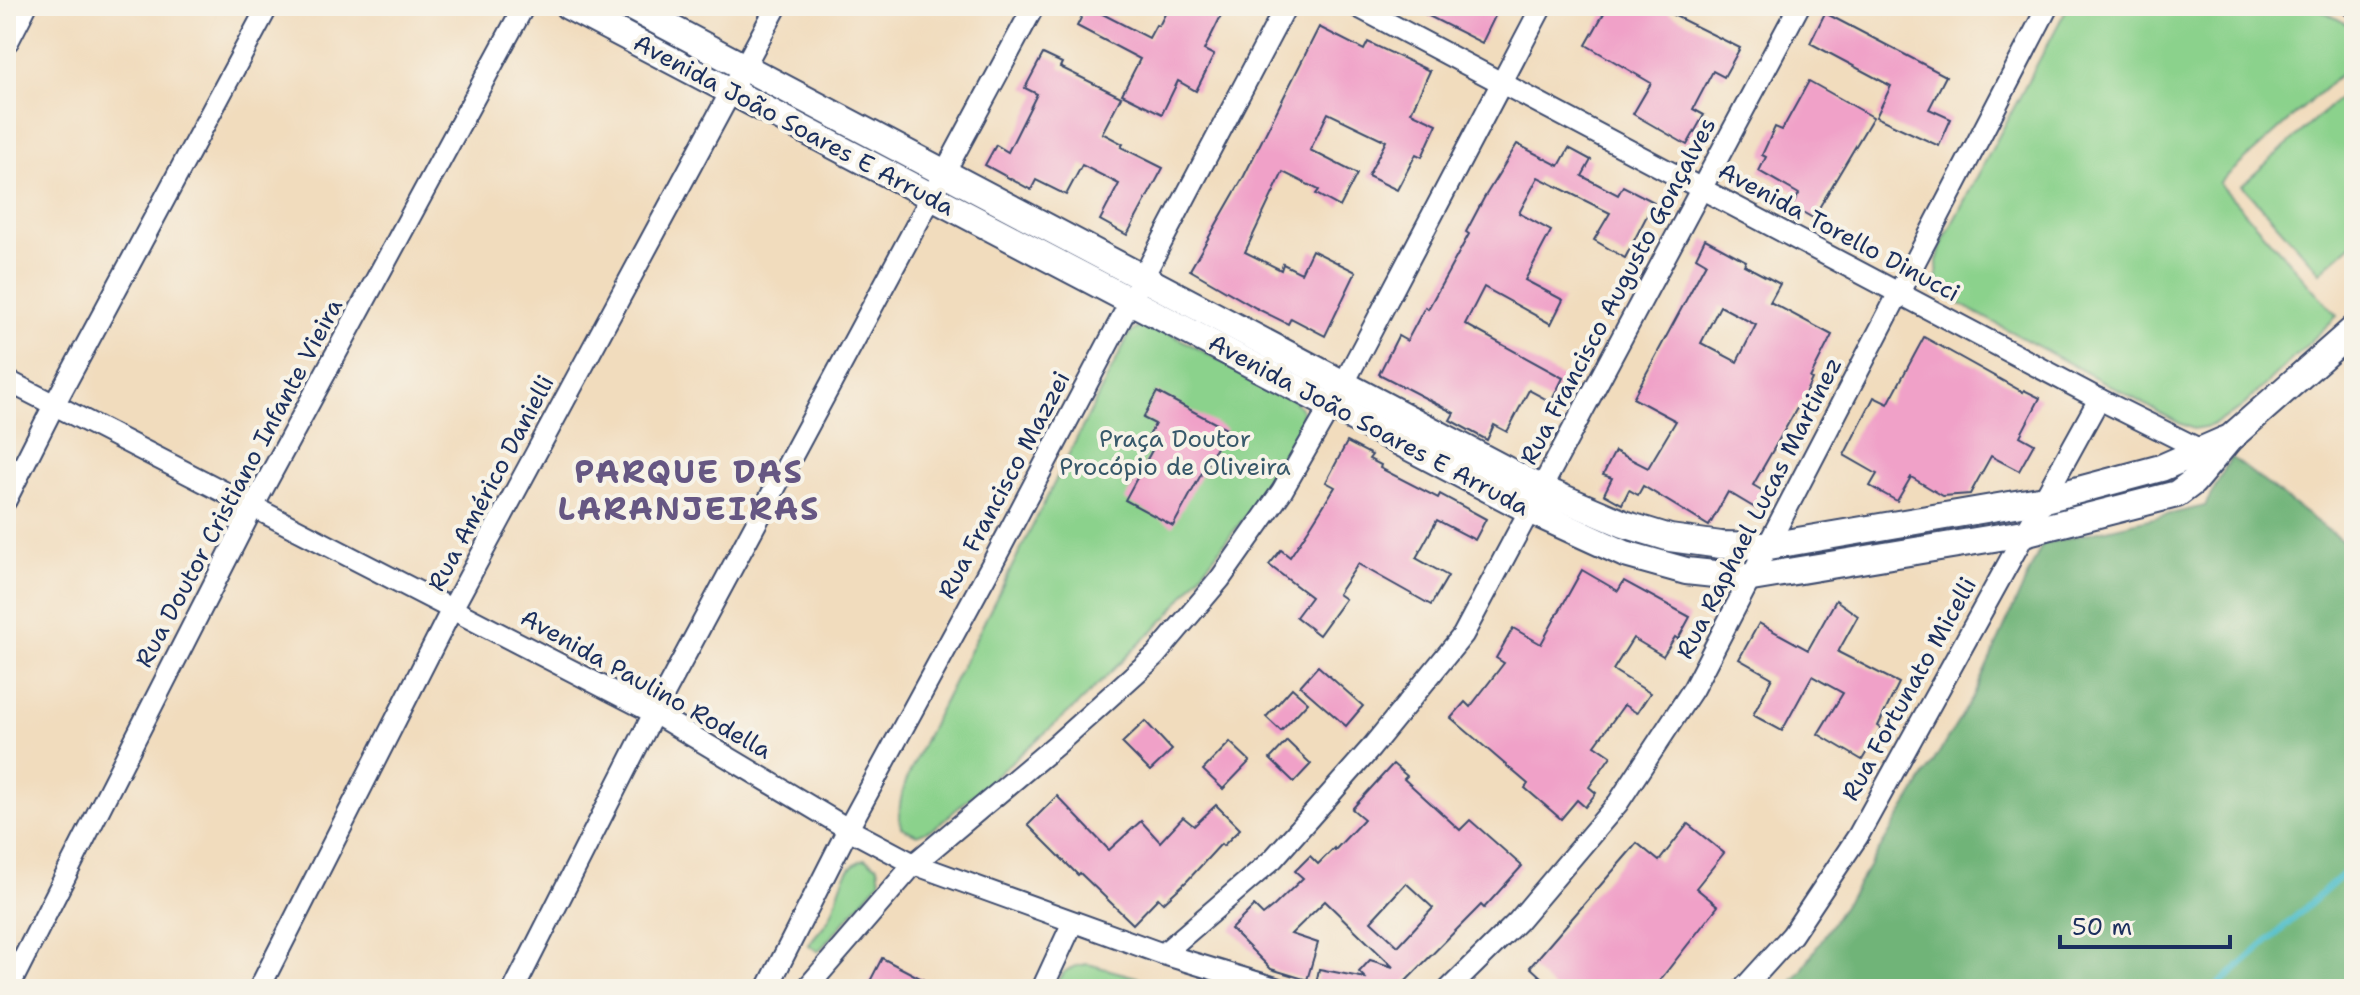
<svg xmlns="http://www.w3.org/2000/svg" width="2360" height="995" viewBox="0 0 2360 995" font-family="'Shantell Sans',sans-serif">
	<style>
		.green { fill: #8bd28c; stroke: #538075; stroke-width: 2 }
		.forest { fill: #70b478; stroke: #46726b; stroke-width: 2 }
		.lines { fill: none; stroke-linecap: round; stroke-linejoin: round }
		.stream { stroke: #52bfca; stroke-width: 7 }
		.building { fill: #f0a1c8; fill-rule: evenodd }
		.minor-casing { stroke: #3b496c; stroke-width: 24 }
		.tertiary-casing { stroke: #3b496c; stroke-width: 30 }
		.minor { stroke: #fff; stroke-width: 20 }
		.tertiary { stroke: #fff; stroke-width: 26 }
		.labels { text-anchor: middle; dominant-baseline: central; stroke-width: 8; stroke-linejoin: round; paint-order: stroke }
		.street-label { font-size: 24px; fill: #1b2f5e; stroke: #f7f3e8 }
		.park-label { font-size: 24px; fill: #37586a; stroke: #f7f3e8 }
		.district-label { font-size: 32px; font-weight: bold; letter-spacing: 2px; fill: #665783; stroke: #f7f3e8 }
	</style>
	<rect width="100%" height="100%" fill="#f7f3e8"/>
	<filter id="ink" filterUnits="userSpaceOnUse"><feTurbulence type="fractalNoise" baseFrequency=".0125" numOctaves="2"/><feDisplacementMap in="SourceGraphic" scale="16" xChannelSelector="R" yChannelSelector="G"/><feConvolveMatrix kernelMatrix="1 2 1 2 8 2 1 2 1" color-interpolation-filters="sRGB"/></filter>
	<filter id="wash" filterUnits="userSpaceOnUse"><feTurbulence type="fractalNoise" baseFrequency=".006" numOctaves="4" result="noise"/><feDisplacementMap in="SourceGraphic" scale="32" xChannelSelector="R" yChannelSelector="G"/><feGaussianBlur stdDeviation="1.8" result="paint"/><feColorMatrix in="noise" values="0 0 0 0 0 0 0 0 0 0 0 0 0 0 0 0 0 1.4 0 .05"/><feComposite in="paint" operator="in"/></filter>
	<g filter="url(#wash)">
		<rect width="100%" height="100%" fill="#f1dcbd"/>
		<g class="green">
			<polygon points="2068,6 2314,6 2354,28 2354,62 2219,183 2337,316 2239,410 2210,426 2193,429 2179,423 1947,297 1938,288 1937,261 1943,241"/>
			<polygon points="2354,85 2354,242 2320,272 2242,185"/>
			<path d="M1152 324 1293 399 1302 411 1301 423 1247 514 1168 616 1076 706 936 827 917 835 901 827C894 796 913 767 925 739L1129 335 1139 327Z"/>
			<path d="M865 859 878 866 880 881 818 952 809 945C814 935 824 928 829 918 840 899 839 866 865 859Z"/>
			<path d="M1088 964 1180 989H1054C1060 971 1070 966 1088 964Z"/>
		</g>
		<polygon class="forest" points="2231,457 2354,550 2354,989 1785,989 1800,973 1867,870 1972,699 2042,544 2205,506"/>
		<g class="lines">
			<polyline class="stream" points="2214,989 2354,865"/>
		</g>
		<g id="blocks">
			<g class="building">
				<polygon points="1087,6 1149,38 1156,25 1159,26 1169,6 1226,6 1204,50 1214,55 1196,91 1178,81 1162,114 1122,94 1140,59 1077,26"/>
				<polygon points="1409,6 1500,6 1482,43"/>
				<polygon points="1608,6 1655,6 1740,48 1724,77 1713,71 1693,109 1704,115 1687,145 1633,114 1651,83 1586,45"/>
				<polygon points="1825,13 1946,76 1929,109 1951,119 1939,146 1876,117 1891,86 1810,43"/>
				<polygon points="1319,27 1364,50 1368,42 1430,71 1411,112 1437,124 1422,157 1416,154 1397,190 1368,176 1386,141 1328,113 1310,150 1357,174 1340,207 1316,194 1319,190 1283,172 1245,252 1281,270 1283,264 1301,273 1312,250 1356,272 1325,336 1291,318 1288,324 1256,308 1190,270 1244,176"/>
				<polygon points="1043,54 1062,63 1060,67 1121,97 1102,133 1123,144 1121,147 1163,168 1127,235 1100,220 1119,184 1082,165 1066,195 1036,180 1031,190 985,165 996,145 1008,152 1037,94 1025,88"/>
				<polygon points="1809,81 1873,117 1813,218 1792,206 1799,194 1759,171 1766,157 1762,155 1775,127 1782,130"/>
				<polygon points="1517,144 1559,166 1569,148 1591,160 1582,176 1618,195 1623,186 1654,202 1625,258 1594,240 1610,213 1538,177 1519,213 1551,231 1525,280 1563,300 1551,324 1484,287 1465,324 1563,378 1551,402 1529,390 1507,432 1494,425 1487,440 1450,420 1454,413 1379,374 1398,336 1407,341 1425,307 1428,309 1469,234 1466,232 1484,198"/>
				<path d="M1705 239 1746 261 1744 265 1780 284 1770 302 1832 335 1810 378 1812 379 1804 396 1753 485 1770 495 1760 511 1728 492 1709 526 1643 486 1638 495 1629 490 1622 504 1604 494 1612 478 1603 475 1615 451 1648 468 1676 421 1633 398 1706 263 1696 257ZM1720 306 1756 325 1737 362 1701 343Z"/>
				<polygon points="1924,337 2023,392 2024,390 2040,398 2020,436 2034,444 2019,471 1991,456 1970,494 1943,496 1911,477 1897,501 1870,486 1877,474 1844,455 1874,397 1888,404"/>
				<polygon points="1157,392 1226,429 1173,526 1125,500 1157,441 1149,436 1155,424 1143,418"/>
				<polygon points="1347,442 1372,455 1369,459 1381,465 1380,468 1438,498 1440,494 1486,519 1475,540 1437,520 1416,558 1448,576 1431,605 1358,564 1338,594 1345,599 1319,635 1296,617 1311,597 1269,565 1281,550 1290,557 1310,527 1335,487 1326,482"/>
				<polygon points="1582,570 1618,591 1624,581 1690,617 1678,639 1675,637 1663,656 1633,638 1613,670 1650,693 1637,713 1624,705 1595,745 1611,756 1589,787 1596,793 1585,807 1577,800 1561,819 1525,788 1528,784 1451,718 1465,702 1470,707 1504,663 1496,658 1513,628 1541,644"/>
				<polygon points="1836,600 1858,616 1838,652 1899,683 1878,726 1881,728 1862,760 1818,734 1843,693 1812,676 1782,731 1753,715 1772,678 1739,659 1759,623 1808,650"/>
				<polygon points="1318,666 1363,706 1346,726 1300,686"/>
				<polygon points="1292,688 1308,702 1281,731 1266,717"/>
				<polygon points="1145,721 1172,750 1150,771 1122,743"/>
				<polygon points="1287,741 1311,764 1294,782 1270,759"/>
				<polygon points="1230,742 1250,761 1223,789 1203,770"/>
				<path d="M1393 764 1407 776 1404 779 1460 830 1470 820 1522 866 1484 908 1481 905 1398 989H1315L1319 969 1365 978 1359 972 1370 960 1393 967 1325 901 1291 934 1318 943 1307 980 1271 969 1231 929 1254 906 1263 915 1274 906 1303 878 1295 871 1310 856 1318 864 1334 848 1335 850 1364 819 1352 809ZM1406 883 1433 908 1398 946 1371 921Z"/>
				<polygon points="1057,796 1109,850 1141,821 1160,842 1183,817 1194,826 1216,805 1240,829 1223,846 1221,844 1187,881 1163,903 1158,898 1133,924 1080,873 1078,875 1028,825"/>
				<polygon points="1688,824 1724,853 1696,888 1718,906 1653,989 1554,989 1530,967 1637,843 1659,861"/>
				<polygon points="882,958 941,989 866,989"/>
			</g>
		</g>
	</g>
	<g filter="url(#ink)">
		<use href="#blocks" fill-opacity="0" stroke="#3b496c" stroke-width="2"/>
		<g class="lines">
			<defs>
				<g id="minor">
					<polyline points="1356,6 2099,399 2209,454"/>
					<polyline points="2352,6 2354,7"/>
					<polyline points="6,380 654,713 848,829 914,864 1163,954 1279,989"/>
					<polyline points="6,500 54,405 268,6"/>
					<polyline points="1163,954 1273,859 1371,748 1463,635 1799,6"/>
					<polyline points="8,989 253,507 524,6"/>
					<polyline points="259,989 453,607 777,6"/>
					<polyline points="514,989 654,713 1034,6"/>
					<polyline points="767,989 848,829 992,564 1286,6"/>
					<polyline points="806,989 914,864 1056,745 1155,656 1220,579 1282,491 1344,383 1542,6"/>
					<polyline points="1042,989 1073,922"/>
					<polyline points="1449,989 1518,921 1618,803 1693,689 2048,6"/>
					<polyline points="1743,989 1792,935 1858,836 2099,399"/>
				</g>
				<g id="tertiary">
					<polyline points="568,6 1531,511 1625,554 1686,571 1752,578 2024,533 2177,494 2193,482 2229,439 2354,329"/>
					<polyline points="629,6 1542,489 1624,524 1670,538 1721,545 1769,546 2045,499 2161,468 2225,440"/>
					<polyline points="6,39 23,6"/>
				</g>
			</defs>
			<use href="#minor" class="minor-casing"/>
			<use href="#tertiary" class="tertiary-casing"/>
			<use href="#minor" class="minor"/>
			<use href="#tertiary" class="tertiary"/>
		</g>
	</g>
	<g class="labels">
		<g class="street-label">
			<text transform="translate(794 125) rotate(28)">Avenida João Soares E Arruda</text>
			<text transform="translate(1839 232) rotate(28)">Avenida Torello Dinucci</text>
			<text transform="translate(1618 291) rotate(-62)">Rua Francisco Augusto Gonçalves</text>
			<text transform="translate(1369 425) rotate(28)">Avenida João Soares E Arruda</text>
			<text transform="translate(239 483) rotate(-62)">Rua Doutor Cristiano Infante Vieira</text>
			<text transform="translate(491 483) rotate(-62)">Rua Américo Danielli</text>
			<text transform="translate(1004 485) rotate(-62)">Rua Francisco Mazzei</text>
			<text transform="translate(1759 508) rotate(-63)">Rua Raphael Lucas Martinez</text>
			<text transform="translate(646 684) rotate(29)">Avenida Paulino Rodella</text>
			<text transform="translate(1909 689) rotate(-61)">Rua Fortunato Micelli</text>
		</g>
		<g class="park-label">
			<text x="1175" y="439">Praça Doutor<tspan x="1175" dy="28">Procópio de Oliveira</tspan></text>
		</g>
		<g class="district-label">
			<text x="689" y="471">PARQUE DAS<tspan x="689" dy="37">LARANJEIRAS</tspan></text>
		</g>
	</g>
	<rect width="2360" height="995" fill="none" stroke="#f7f3e8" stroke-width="32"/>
	<path d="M2060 935v12h170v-12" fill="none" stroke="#1b2f5e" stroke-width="4"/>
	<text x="2072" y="935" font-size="24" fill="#1b2f5e" stroke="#f7f3e8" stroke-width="6" paint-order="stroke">50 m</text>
</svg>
